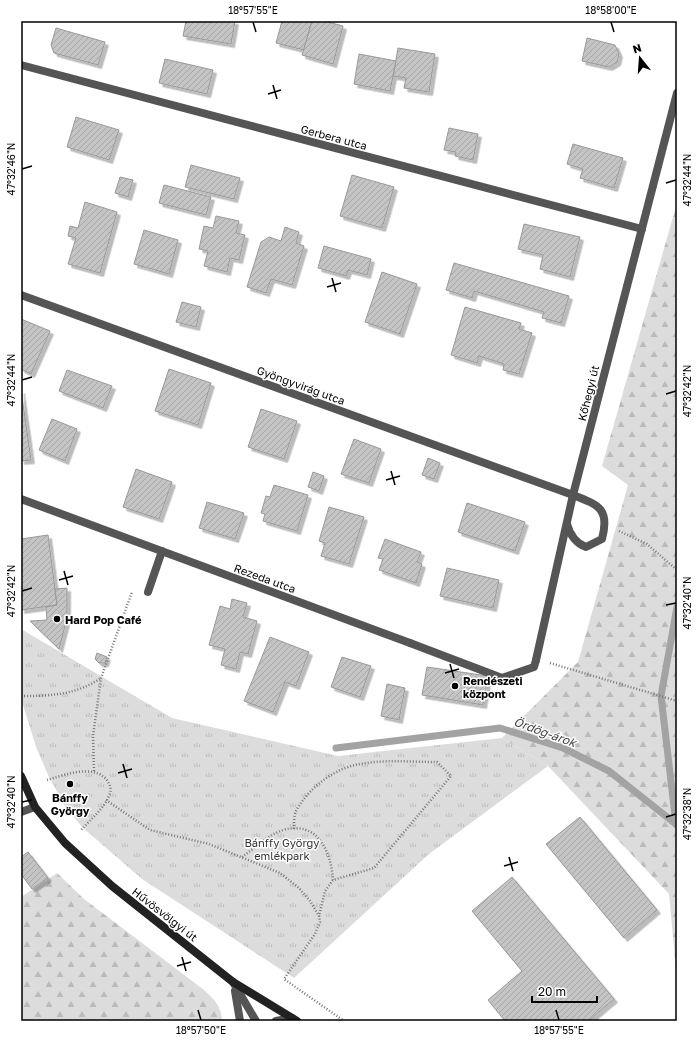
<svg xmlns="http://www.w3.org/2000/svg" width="698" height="1042" viewBox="0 0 698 1042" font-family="'Golos Text',sans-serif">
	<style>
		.grass { fill: url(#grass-tufts) }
		.forest { fill: url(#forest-firs) }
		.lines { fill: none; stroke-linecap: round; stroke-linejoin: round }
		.stream { stroke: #a3a3a3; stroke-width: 7 }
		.building { fill: url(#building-hatch); stroke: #999; filter: url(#shadow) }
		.path { stroke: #777; stroke-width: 2.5; stroke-dasharray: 1 2; stroke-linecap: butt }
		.lane { stroke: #555; stroke-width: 8 }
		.street { stroke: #555; stroke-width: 8 }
		.secondary { stroke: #222; stroke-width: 8 }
		.ticks { fill: none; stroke: #000; stroke-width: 1.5 }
		.poi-dot { fill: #000; stroke: #fff; stroke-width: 1.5 }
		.labels { text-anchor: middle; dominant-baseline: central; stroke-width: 3; stroke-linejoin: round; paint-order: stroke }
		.street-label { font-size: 11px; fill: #000; stroke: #fff }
		.poi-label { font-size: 11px; font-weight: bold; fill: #000; stroke: #fff; text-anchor: start }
		.park-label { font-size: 11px; fill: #333; stroke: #fff }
		.water-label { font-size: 12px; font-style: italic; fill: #444; stroke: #fff }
		.neatline { fill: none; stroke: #000; stroke-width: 1.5 }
		.ticks-label { font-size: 10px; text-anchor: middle; fill: #000 }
	</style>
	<defs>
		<pattern id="grass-tufts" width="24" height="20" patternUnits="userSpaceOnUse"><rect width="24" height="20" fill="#dcdcdc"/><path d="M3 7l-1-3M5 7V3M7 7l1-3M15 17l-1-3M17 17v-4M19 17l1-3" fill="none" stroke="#bbb"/></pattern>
		<pattern id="forest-firs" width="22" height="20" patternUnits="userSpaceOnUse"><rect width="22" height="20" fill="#dcdcdc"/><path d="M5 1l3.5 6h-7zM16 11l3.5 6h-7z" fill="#bbb"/></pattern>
		<pattern id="building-hatch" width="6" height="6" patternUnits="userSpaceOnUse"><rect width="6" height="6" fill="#c4c4c4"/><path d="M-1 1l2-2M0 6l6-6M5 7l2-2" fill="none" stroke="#a7a7a7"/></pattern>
		<filter id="shadow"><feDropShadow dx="3.5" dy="3.5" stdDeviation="0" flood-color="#0004"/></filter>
	</defs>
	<rect width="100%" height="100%" fill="#fff"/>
	<polygon class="grass" points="21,629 172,718 338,756 502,738 548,766 429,854 294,978 142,879 82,827 65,806 49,777 36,747 23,705 21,691"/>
	<g class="forest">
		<polygon points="677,203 677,981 669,894 548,766 502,738 578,662 628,485 602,466"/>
		<path d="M57 873 84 899 204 990C214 999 222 1007 222 1021H21V897Z"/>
	</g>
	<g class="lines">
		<g class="stream">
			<polyline points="336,748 500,728 563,748 609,771 677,825"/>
			<polyline points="676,824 661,696 677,607"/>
		</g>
	</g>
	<g class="building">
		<polygon points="186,21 235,21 231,44 183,36"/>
		<polygon points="282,21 312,21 304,50 276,43"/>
		<polygon points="312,21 324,21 343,26 333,64 302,55"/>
		<polygon points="56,28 105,42 98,65 54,53 51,45"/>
		<polygon points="587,38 615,45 619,54 617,62 609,67 582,61"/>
		<polygon points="398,48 435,54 429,92 404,88 406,78 393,76"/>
		<polygon points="359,54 396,61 390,91 354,84"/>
		<polygon points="165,59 213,70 207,94 159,83"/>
		<polygon points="76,117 119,130 109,160 67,147"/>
		<polygon points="449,128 478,134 473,160 455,156 456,152 444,150"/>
		<polygon points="573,144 623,158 614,188 580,178 583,169 567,164"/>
		<polygon points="191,165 240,178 234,199 185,187"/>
		<polygon points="352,175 394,187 382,228 340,216"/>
		<polygon points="120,177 133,180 128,197 115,193"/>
		<polygon points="164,185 211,197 206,215 159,203"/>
		<polygon points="85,202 117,212 100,273 68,264 76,238 68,236 70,226 78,228"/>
		<polygon points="216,216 239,221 236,233 245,235 239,260 230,258 227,272 204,266 208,251 199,249 204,226 213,228"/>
		<polygon points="524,224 580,237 570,277 540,269 543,255 518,249"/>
		<polygon points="285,227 299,232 296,243 304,246 292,285 271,279 266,293 247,287 261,242 269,237 281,241"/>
		<polygon points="144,230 178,240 169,274 134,264"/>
		<polygon points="324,246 371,259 367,275 348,270 346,276 318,268"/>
		<polygon points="454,263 569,296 561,323 542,318 544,312 474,291 472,298 446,290"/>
		<polygon points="382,272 417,284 400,334 365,322"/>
		<polygon points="182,302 201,307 196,327 176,322"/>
		<polygon points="465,307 521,323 519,329 532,333 519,374 503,370 504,364 479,356 477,363 451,355"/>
		<polygon points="21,319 50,331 31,374 21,369"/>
		<polygon points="169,369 211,383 198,425 155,411"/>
		<polygon points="67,370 112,386 103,408 59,391"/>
		<polygon points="21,390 31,460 21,461"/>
		<polygon points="261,409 297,421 284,459 248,447"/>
		<polygon points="52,419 77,429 65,461 39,450"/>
		<polygon points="354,439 381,449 369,483 341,474"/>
		<polygon points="428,458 440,463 434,479 422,475"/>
		<polygon points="136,469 172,482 159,519 123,507"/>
		<polygon points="313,472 324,476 319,491 308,487"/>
		<polygon points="274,485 308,495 297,531 263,521 265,514 261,513 266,496 270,497"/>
		<polygon points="207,502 244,513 235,539 199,528"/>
		<polygon points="467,503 525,522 515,551 458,532"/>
		<polygon points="329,507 364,517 349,564 321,556 325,543 319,541"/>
		<polygon points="48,535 57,605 21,610 21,539"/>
		<polygon points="385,539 421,552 417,562 422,564 416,583 379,570 383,559 378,558"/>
		<polygon points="447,568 499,580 493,608 440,596"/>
		<polygon points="67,588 67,618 59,649 30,621 47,620 46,607 57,605 55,589"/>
		<polygon points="232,599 247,603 243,617 257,621 248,654 240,652 236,669 221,665 225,649 209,645 220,606 230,609"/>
		<polygon points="270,637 309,652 296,686 285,682 273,712 244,701"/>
		<polygon points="97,653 107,657 105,663 99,663 95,659"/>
		<polygon points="342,657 371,666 360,697 331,687"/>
		<polygon points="427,667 488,676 483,705 422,695"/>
		<polygon points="387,684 405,688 399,720 381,716"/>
		<polygon points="580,817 657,910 624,938 546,844"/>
		<polygon points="28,852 48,878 32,889 21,874 21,857"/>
		<polygon points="512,877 614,999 588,1021 505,1021 488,1000 522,971 472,911"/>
	</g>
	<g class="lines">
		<g class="path">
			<polyline points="619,531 647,544 677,570"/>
			<polyline points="550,663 677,701"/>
			<path d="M21 696C50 696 76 695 101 678"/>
			<polyline points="94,771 93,736 101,678 132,592"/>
			<path d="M47 780C64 775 92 764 106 779 109 783 112 788 110 793 106 807 90 820 81 830"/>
			<polyline points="106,800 150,830 209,844 280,873 299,888 310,901 319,916 320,922 315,934 284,979 344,1021"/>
			<path d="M294 829C294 823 294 815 296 811 307 790 332 770 355 765 381 759 410 762 437 762L451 776 374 868 333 880 325 891 319 916"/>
			<path d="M242 857C255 848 268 835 283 830 318 820 331 852 333 880"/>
		</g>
		<g class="lane">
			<path d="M567 524C570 535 575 543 586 547L602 539C610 509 599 505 573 495"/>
			<polyline points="148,592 162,551"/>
			<polyline points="410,643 502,678 534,667 536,660"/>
			<polyline points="233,982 256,1021"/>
			<polyline points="235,991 240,1021"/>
			<polyline points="276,1021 292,1018"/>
		</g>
		<g class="street">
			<polyline points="21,65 642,229"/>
			<polyline points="21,295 573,495"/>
			<polyline points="21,499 410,643"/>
			<polyline points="536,660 573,495 677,93"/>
			<polyline points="21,812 35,807"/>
		</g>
		<polyline class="secondary" points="21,776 35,807 65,843 112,886 233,982 297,1021"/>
	</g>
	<path class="ticks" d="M253 22 256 32M611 22 614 32M273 85 277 99M268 94 281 90M22 169 32 166M666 183 676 180M332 278 336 292M327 287 341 283M22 380 32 377M666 394 676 391M391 471 395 485M386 480 400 476M64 571 68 585M59 580 73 576M22 591 32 588M666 605 676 603M450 664 454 678M445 673 459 669M123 764 127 778M118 773 132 769M22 802 32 800M666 817 676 814M509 857 513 871M504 866 518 862M182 957 186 971M177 966 191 962M198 1010 201 1020M556 1010 559 1020"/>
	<g class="poi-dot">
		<circle cx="57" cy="619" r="4"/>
		<circle cx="455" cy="686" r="4"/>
		<circle cx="70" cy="784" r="4"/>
	</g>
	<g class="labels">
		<g class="street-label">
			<text transform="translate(334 137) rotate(15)">Gerbera utca</text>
			<text transform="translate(301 385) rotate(20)">Gyöngyvirág utca</text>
			<text transform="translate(588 393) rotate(-76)">Kőhegyi út</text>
			<text transform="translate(265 578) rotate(20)">Rezeda utca</text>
			<text transform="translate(165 914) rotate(38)">Hűvösvölgyi út</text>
		</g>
		<g class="poi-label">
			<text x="65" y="619">Hard Pop Café</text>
			<text x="463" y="680">Rendészeti<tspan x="463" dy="13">központ</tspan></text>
			<text x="70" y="797" text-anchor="middle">Bánffy<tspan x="70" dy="13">György</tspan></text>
		</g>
		<g class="park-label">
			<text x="282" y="842">Bánffy György<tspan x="282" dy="13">emlékpark</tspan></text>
		</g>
		<g class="water-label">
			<text transform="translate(545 732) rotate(20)">Ördög-árok</text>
		</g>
	</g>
	<rect width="698" height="1042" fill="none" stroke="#ffffff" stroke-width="44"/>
	<g transform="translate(640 58) rotate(343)" stroke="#ffffff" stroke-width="3" paint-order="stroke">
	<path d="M0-3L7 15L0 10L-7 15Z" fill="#000000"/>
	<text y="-6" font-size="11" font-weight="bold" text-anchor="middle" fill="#000000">N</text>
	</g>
	<path d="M532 996v6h65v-6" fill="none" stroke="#000000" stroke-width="2"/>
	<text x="538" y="996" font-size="12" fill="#000000" stroke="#ffffff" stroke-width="3" paint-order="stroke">20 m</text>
	<rect x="22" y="22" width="654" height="998" class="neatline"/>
	<g class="ticks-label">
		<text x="253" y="14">18°57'55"E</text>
		<text x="611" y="14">18°58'00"E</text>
		<text transform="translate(11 169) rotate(-90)" y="4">47°32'46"N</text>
		<text transform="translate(687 180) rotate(-90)" y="4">47°32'44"N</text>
		<text transform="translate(11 380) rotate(-90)" y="4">47°32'44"N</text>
		<text transform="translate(687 391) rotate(-90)" y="4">47°32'42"N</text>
		<text transform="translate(11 591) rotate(-90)" y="4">47°32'42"N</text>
		<text transform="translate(687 603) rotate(-90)" y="4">47°32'40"N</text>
		<text transform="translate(11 802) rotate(-90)" y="4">47°32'40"N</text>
		<text transform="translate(687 814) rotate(-90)" y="4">47°32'38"N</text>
		<text x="201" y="1034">18°57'50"E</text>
		<text x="559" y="1034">18°57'55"E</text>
	</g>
</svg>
